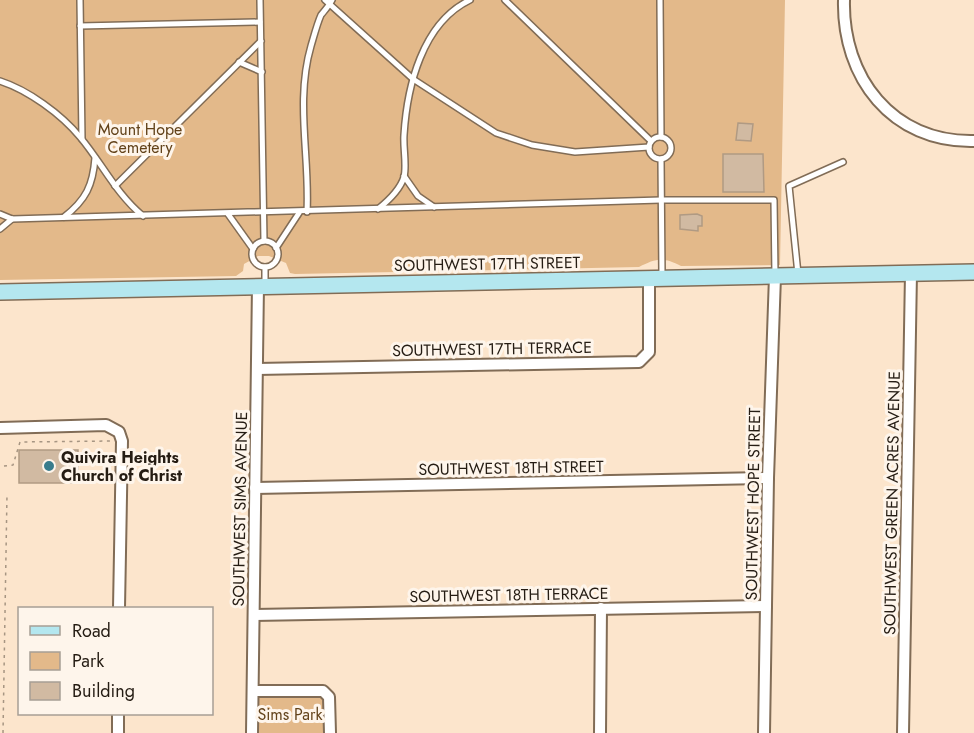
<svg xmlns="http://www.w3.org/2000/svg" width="974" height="733" viewBox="0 0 974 733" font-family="Jost,sans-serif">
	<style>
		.green { fill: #e3b98a }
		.building { fill: #d1baa2; stroke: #b09a83; stroke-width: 1.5 }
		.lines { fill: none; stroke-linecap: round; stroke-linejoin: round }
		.service-casing { stroke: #816c56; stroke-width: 8 }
		.minor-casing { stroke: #816c56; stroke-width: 14 }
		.secondary-casing { stroke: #816c56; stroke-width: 18 }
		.path { stroke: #a69582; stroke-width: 1.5; stroke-dasharray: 3 4.5; stroke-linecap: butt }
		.service { stroke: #fff; stroke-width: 5 }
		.minor { stroke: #fff; stroke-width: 10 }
		.secondary { stroke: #b4e7ef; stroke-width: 15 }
		.poi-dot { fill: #397c8c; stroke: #fef5eb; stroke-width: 2 }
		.labels { text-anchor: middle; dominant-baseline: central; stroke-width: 6; stroke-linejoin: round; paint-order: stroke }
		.park-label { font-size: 16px; fill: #62421a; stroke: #fef5eb }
		.street-label { font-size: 16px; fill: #251c13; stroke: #fef5eb }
		.poi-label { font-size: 16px; font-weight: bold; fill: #251c13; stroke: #fef5eb; text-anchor: start }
	</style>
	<rect width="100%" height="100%" fill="#fce5cc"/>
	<g class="green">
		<path d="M0 0H785L780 265 681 266C664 257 656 258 639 267L295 274 290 273 286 263 269 256H258L244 264 243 271 236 276 0 280Z"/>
		<polygon points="320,695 324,702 323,733 257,733 258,697"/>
	</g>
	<g class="building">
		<polygon points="738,123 753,124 751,141 736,140"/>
		<polygon points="723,154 763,154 764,192 723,192"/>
		<polygon points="697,214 702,216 702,226 698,226 698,231 680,229 680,215"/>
		<rect x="19" y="450" width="59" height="33"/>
	</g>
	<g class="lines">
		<defs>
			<g id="service">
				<polyline points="80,0 82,139"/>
				<polyline points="260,0 264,241"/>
				<polyline points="325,0 413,79 496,133 532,145 575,152 649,147"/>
				<polyline points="505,0 651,141"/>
				<polyline points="660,0 661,137"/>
				<polyline points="80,26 260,22"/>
				<polyline points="239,62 262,72"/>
				<path d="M0 81C28 90 61 114 80 137 102 163 116 194 143 216"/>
				<circle cx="660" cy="148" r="11"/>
				<polyline points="661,159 662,276"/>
				<polyline points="404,176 418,196 434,207"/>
				<polyline points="115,186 261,41"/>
				<path d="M378 209C388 201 400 190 404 177 407 165 403 148 404 135 407 87 422 23 470 0"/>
				<path d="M307 212C310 157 295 101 311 46 314 36 317 24 321 15 325 10 329 6 332 0"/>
				<polyline points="0,214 12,219 661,200 774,200 775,275"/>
				<polyline points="228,214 253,249"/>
				<path d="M64 217C86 200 93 185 95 158"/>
				<polyline points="0,229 12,219"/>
				<circle cx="265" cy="254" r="13"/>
				<polyline points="276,248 299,213"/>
				<polyline points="265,267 265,285"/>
				<polyline points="798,274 789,186 843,162"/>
			</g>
			<g id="minor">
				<path d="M844 0C842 77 892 143 974 141"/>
				<polyline points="257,369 639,362 649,352 649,278"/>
				<polyline points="0,428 106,425 119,432 122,441 119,608"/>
				<polyline points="255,488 768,478"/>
				<polyline points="254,615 766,606"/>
				<polyline points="253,691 323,691 329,697 330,733"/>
				<polyline points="118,733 118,714"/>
				<polyline points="252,733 258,285"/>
				<polyline points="600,733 601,608"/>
				<polyline points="764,733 768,478 775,276"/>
				<polyline points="903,733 911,273"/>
			</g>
			<polyline id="secondary" points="0,292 974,272"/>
		</defs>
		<use href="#service" class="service-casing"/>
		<use href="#minor" class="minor-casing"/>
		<use href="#secondary" class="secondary-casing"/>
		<g class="path">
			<polyline points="4,466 13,465 20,442 112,441"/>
			<polyline points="3,733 7,494"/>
		</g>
		<use href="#service" class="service"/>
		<use href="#minor" class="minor"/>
		<use href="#secondary" class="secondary"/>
	</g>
	<circle class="poi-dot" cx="49" cy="466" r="6"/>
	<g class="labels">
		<g class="park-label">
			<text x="140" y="129">Mount Hope<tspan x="140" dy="18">Cemetery</tspan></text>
			<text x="290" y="714">Sims Park</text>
		</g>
		<g class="street-label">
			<text transform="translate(487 264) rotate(-1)">SOUTHWEST 17TH STREET</text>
			<text transform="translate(492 349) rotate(-1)">SOUTHWEST 17TH TERRACE</text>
			<text transform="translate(511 468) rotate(-1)">SOUTHWEST 18TH STREET</text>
			<text transform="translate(892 503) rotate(-89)">SOUTHWEST GREEN ACRES AVENUE</text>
			<text transform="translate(753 504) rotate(-89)">SOUTHWEST HOPE STREET</text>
			<text transform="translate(240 509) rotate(-89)">SOUTHWEST SIMS AVENUE</text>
			<text transform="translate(509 595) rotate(-1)">SOUTHWEST 18TH TERRACE</text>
		</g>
		<g class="poi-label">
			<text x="61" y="457">Quivira Heights<tspan x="61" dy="18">Church of Christ</tspan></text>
		</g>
	</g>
	<rect x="18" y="607" width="195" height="108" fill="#fef5eb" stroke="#a79e95" stroke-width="1.5"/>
	<rect x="30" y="626" width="30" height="9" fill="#b4e7ef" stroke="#a79e95" stroke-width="1.5"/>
	<text x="72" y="637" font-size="18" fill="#251c13">Road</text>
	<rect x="30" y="652" width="30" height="18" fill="#e3b98a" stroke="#a79e95" stroke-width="1.5"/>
	<text x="72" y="667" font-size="18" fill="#251c13">Park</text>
	<rect x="30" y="682" width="30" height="18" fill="#d1baa2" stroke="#a79e95" stroke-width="1.5"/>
	<text x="72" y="697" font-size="18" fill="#251c13">Building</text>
</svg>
